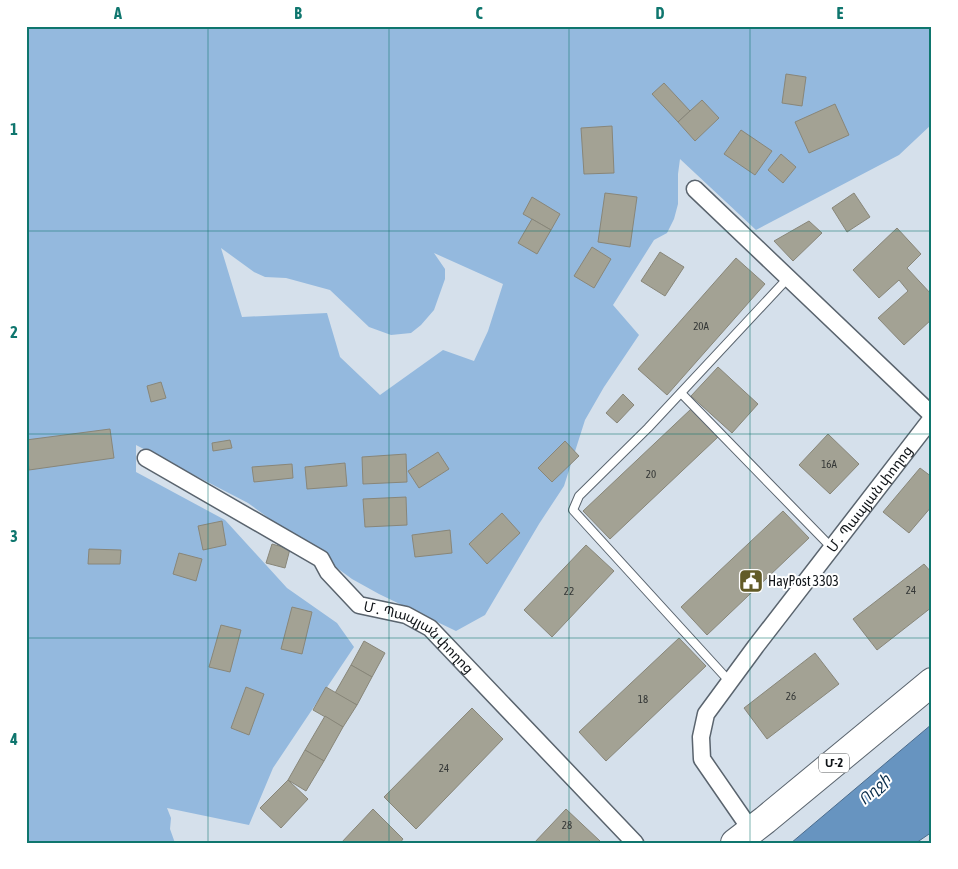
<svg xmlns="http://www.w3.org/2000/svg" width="958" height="869" viewBox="0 0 958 869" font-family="'Asap Condensed','Noto Sans Armenian',sans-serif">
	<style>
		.green { fill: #94b9de; fill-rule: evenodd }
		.water { fill: #6794c0; stroke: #4d6d8d }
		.building { fill: #a3a294; stroke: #888679 }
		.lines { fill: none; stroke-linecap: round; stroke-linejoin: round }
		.lane-casing { stroke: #5a646e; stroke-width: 10 }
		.street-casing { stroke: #5a646e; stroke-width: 19 }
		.highway-casing { stroke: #5a646e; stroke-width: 30 }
		.lane { stroke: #fff; stroke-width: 8 }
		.street { stroke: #fff; stroke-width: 16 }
		.highway { stroke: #fff; stroke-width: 28 }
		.grid { fill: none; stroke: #0f766e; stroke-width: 1; stroke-opacity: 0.55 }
		.labels { text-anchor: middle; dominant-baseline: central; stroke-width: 4; stroke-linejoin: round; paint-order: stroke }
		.number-label { font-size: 11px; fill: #343736 }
		.shield { fill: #fff; stroke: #575a5d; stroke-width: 1 }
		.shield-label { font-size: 12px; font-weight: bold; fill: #0f1317 }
		.street-label { font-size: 14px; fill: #0f1317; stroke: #fff }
		.poi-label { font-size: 14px; fill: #0f1317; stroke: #fff; text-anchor: start }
		.water-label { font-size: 15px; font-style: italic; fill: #082b49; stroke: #fff }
		.neatline { fill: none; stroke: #0f766e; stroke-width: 2 }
		.grid-label { font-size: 16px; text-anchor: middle; font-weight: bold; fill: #0f766e }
	</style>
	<rect width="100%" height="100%" fill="#d5e0eb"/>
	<path class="green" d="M26 26H932V124L899 155 756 230 680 159 678 174V204L674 219 667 233 654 240 613 305 639 335 604 387 585 420 564 486 539 524 485 615 456 631 379 594 352 579 248 503 136 445V472L225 520 287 588 337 623 354 647 273 768 249 825 167 808 171 818 170 829 175 843H26ZM221 248 254 272 265 277 286 278 330 290 369 327 391 335 411 333 421 325 434 310 445 279V269L434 253 503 284 488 331 474 361 443 350 380 395 340 357 327 313 242 317Z"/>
	<polygon class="water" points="932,724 932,832 916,843 791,843"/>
	<g class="building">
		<polygon points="786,74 806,77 802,106 782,103"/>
		<polygon points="664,83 690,111 678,122 652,94"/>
		<polygon points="702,100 719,118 695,141 678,122"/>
		<polygon points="835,104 849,135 809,153 795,122"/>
		<polygon points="612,126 614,173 584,174 581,128"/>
		<polygon points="741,130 772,151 755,175 724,154"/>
		<polygon points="781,154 796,167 783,183 768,170"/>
		<polygon points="605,193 637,197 630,247 598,242"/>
		<polygon points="854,193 870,217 847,232 832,208"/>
		<polygon points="532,197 560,214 551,230 523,214"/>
		<polygon points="532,219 551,230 537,254 518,243"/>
		<polygon points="809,221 822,233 793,261 774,241"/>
		<polygon points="897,228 921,254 907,268 932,295 932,319 904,345 878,318 908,291 899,280 879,298 853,270"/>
		<polygon points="592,247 611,259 594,288 574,276"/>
		<polygon points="660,252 684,267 665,296 641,281"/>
		<polygon points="736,258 765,284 667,395 638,369"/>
		<polygon points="718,367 758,404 732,433 691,396"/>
		<polygon points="161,382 166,398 151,402 147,386"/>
		<polygon points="623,394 634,405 617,423 606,413"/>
		<polygon points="691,409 718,437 610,539 583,511"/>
		<polygon points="110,429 114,458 29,470 26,440"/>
		<polygon points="828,434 859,464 830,494 799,465"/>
		<polygon points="230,440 232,448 213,451 212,443"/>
		<polygon points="565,441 579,456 552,482 538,468"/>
		<polygon points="438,452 449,469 419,488 408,471"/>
		<polygon points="406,454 407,482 363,484 362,457"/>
		<polygon points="345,463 347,486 307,489 305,467"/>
		<polygon points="292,464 293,478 254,482 252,467"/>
		<polygon points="920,468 932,477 932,506 909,533 883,512"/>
		<polygon points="406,497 407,525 365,527 363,499"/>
		<polygon points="783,511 809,538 707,635 681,607"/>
		<polygon points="502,513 520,533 487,564 469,544"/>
		<polygon points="222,521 226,545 203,550 198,526"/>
		<polygon points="450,530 452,553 415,557 412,535"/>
		<polygon points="272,544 290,549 285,568 266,563"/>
		<polygon points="586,545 614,571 552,637 524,610"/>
		<polygon points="89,549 121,550 120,564 88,564"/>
		<polygon points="179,553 202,559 196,581 173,574"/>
		<polygon points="924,564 932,573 932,607 877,650 853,619"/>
		<polygon points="292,607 312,612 302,654 281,649"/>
		<polygon points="221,625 241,630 230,672 209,667"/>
		<polygon points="679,638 706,666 606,761 579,732"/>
		<polygon points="364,641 385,653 372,677 351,665"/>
		<polygon points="815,653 839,684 767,739 744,708"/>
		<polygon points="351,665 372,677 357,705 335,693"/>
		<polygon points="246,687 264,694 249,735 231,728"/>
		<polygon points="326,687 357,705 343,727 313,710"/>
		<polygon points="472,708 503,739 416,829 384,797"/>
		<polygon points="325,716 343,727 324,761 305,750"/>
		<polygon points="305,750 324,761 306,791 288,780"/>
		<polygon points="288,780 308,799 281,828 260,808"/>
		<polygon points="373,809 403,839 400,843 341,843"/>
		<polygon points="566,809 600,841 599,843 534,843"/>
	</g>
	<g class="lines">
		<defs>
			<g id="lane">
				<polyline points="681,393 832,548"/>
				<polyline points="730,682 573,510 579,496 648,428 788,278"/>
			</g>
			<g id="street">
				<polyline points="695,189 932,415"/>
				<path id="s1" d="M146 458 321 559 328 572 359 605 406 615 430 628 635 843"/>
				<path id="s2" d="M751 830 702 759 701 737 706 714 756 646 932 418"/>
			</g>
			<polyline id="highway" points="735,843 765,820 932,682"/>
		</defs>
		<use href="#lane" class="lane-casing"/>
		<use href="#street" class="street-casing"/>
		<use href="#highway" class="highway-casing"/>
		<use href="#lane" class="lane"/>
		<use href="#street" class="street"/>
		<use href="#highway" class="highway"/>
	</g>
	<path class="grid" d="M208 26V843M389 26V843M569 26V843M750 26V843M26 231H932M26 434H932M26 638H932"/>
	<defs>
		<symbol id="civic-square" viewBox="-11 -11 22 22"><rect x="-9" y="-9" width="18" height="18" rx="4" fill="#625b27" stroke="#fff"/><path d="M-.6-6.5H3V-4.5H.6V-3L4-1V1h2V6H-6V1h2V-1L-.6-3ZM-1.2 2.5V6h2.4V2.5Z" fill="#fff"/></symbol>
	</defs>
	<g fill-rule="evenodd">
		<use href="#civic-square" x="737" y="567" width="28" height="28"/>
	</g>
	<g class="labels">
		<g class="number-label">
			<text x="701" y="326">20A</text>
			<text x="829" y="464">16A</text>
			<text x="651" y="474">20</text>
			<text x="911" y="590">24</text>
			<text x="569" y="591">22</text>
			<text x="791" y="696">26</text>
			<text x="643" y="699">18</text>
			<text x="444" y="768">24</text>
			<text x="567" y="825">28</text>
		</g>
		<rect class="shield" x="819" y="753.5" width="30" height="19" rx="4"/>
		<g class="shield-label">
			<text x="834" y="763">Մ-2</text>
		</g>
		<g class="street-label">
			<text stroke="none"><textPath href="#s2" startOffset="402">Մ․ Պապյան փողոց</textPath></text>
			<text stroke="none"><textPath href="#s1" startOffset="332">Մ․ Պապյան փողոց</textPath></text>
		</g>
		<g class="poi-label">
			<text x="768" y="581">HayPost 3303</text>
		</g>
		<g class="water-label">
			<text transform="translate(874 789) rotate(-44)">Ողջի</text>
		</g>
	</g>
	<rect width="958" height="869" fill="none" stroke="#ffffff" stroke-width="55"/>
	<rect x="28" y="28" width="902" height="814" class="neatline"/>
	<g class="grid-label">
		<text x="118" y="19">A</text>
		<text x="298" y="19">B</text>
		<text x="479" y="19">C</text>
		<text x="660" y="19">D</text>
		<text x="840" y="19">E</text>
		<text x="14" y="135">1</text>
		<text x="14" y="338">2</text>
		<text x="14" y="542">3</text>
		<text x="14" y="745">4</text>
	</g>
</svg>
